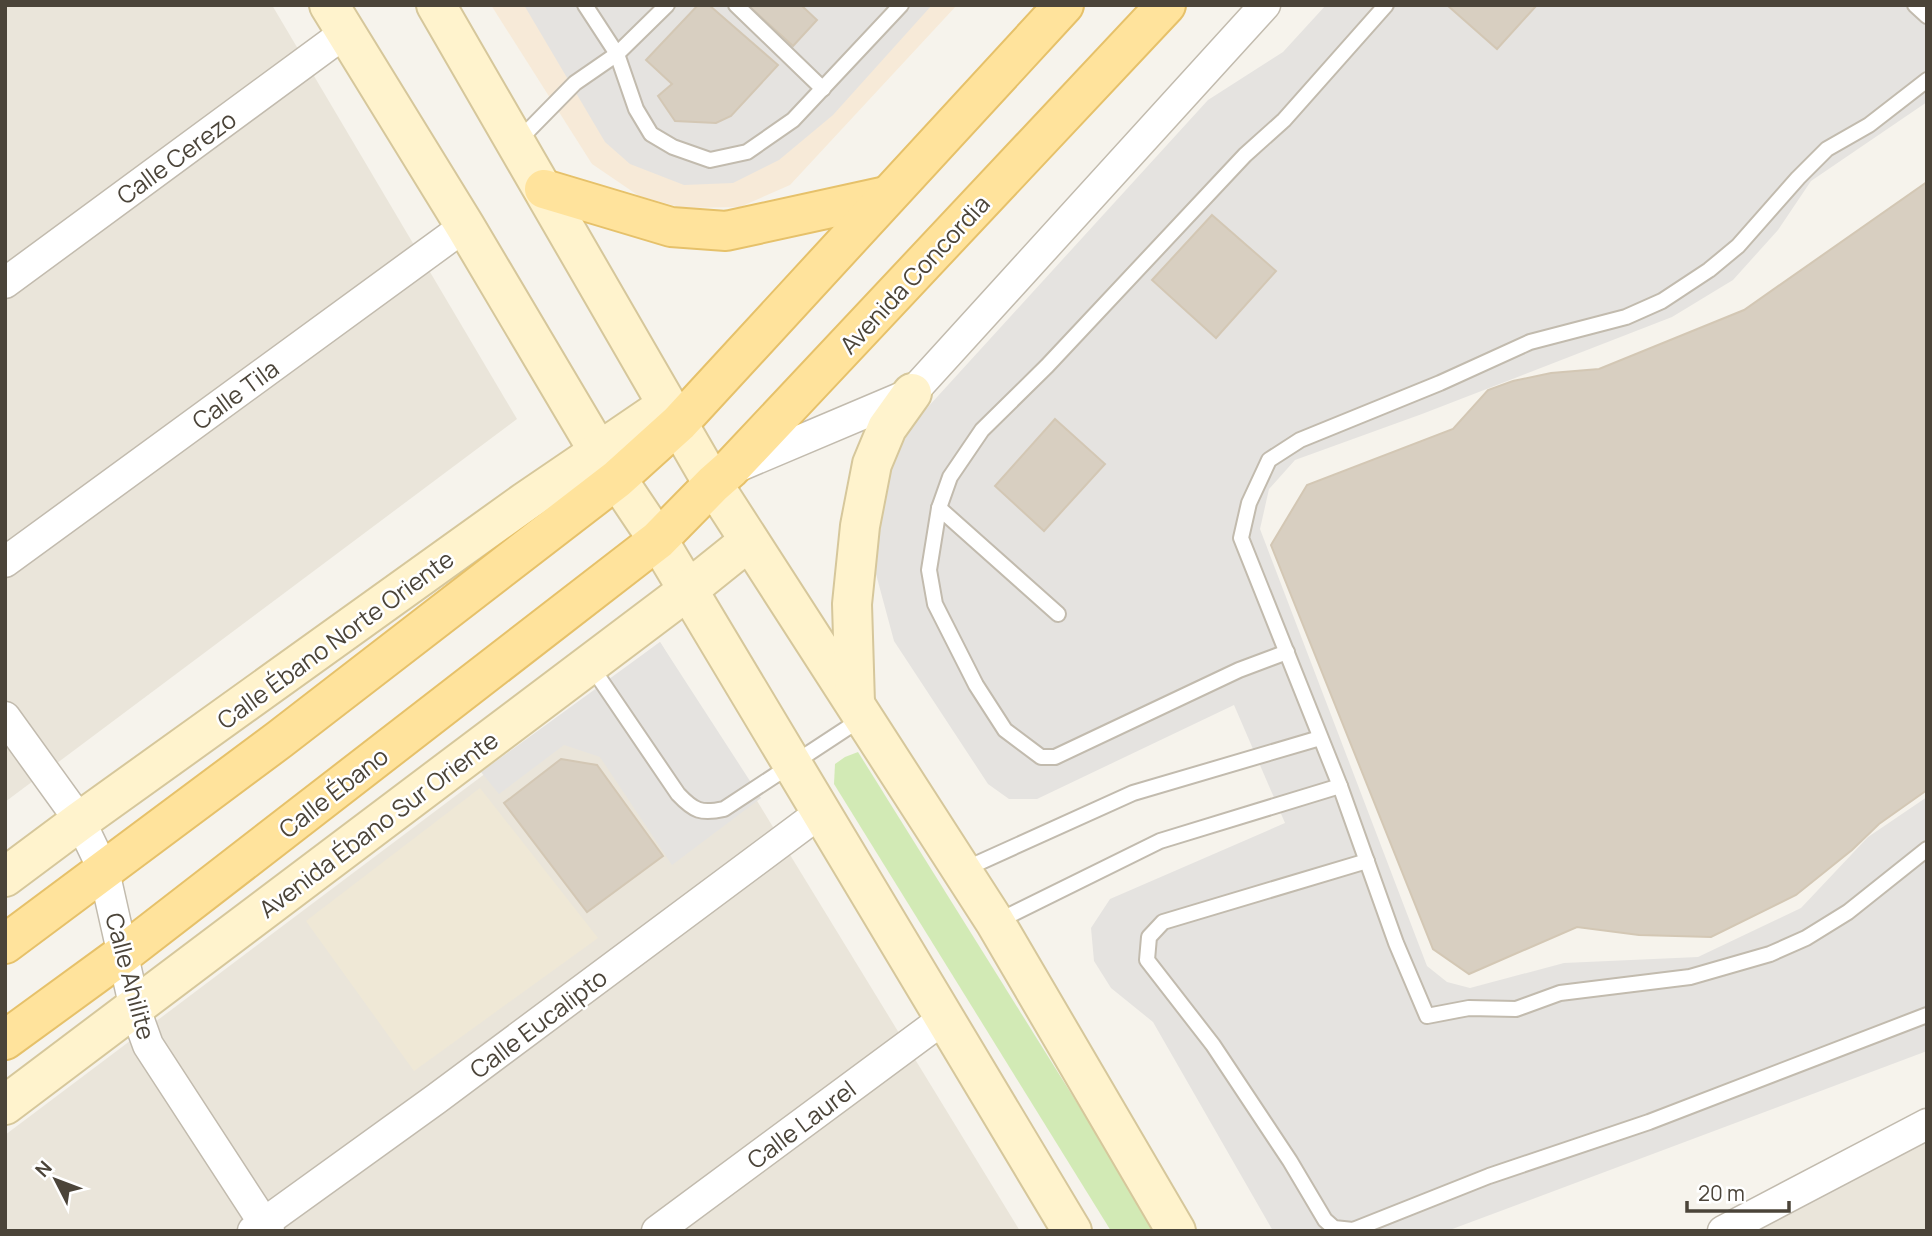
<svg xmlns="http://www.w3.org/2000/svg" width="1932" height="1236" viewBox="0 0 1932 1236" font-family="Manrope,sans-serif">
	<style>
		.residential { fill: #eae5da }
		.commercial { fill: #f7ead8 }
		.education { fill: #efe8d6 }
		.green { fill: #d2eab5 }
		.parking { fill: #e5e3e0 }
		.building { fill: #d8cfc1; stroke: #d3c7b4; stroke-width: 2 }
		.lines { fill: none; stroke-linecap: round; stroke-linejoin: round }
		.lane-casing { stroke: #c2bbae; stroke-width: 18 }
		.street-casing { stroke: #c2bbae; stroke-width: 33 }
		.secondary-casing { stroke: #d6c79b; stroke-width: 42 }
		.primary-casing { stroke: #e6c16a; stroke-width: 42 }
		.lane { stroke: #fff; stroke-width: 14 }
		.street { stroke: #fff; stroke-width: 30 }
		.secondary { stroke: #fff3cd; stroke-width: 38 }
		.primary { stroke: #ffe39c; stroke-width: 38 }
		.labels { text-anchor: middle; dominant-baseline: central; stroke-width: 5; stroke-linejoin: round; paint-order: stroke }
		.street-label { font-size: 24px; fill: #4b4439; stroke: #fff }
	</style>
	<rect width="100%" height="100%" fill="#f6f3ec"/>
	<g class="residential">
		<polygon points="5,5 272,5 517,419 5,802"/>
		<polygon points="660,642 1020,1231 5,1231 5,1135"/>
		<polygon points="1927,1108 1927,1231 1723,1231 1771,1204"/>
	</g>
	<polygon class="commercial" points="491,5 957,5 790,185 740,207 683,208 639,196 592,164"/>
	<polygon class="education" points="480,788 598,938 414,1071 306,921"/>
	<polygon class="green" points="858,752 1157,1231 1111,1231 834,784 835,764 845,757"/>
	<g class="parking">
		<polygon points="524,5 932,5 833,115 779,160 733,183 684,185 630,164 605,142"/>
		<polygon points="1326,5 1927,5 1927,102 1811,181 1778,230 1733,280 1672,317 1422,414 1295,460 1269,489 1260,529 1427,966 1447,982 1470,988 1564,963 1698,957 1801,908 1868,837 1927,797 1927,1051 1447,1231 1273,1231 1153,1022 1111,988 1094,961 1091,928 1110,899 1285,823 1234,705 1037,799 1009,799 988,784 894,641 869,548 884,474 917,419 1208,100 1283,52"/>
		<polygon points="660,642 761,798 672,865 600,757 564,745 499,794 481,772"/>
	</g>
	<g class="building">
		<polygon points="698,5 709,5 778,65 731,116 716,123 675,121 658,96 672,84 646,60"/>
		<polygon points="748,5 801,5 817,20 793,46"/>
		<polygon points="1447,5 1537,5 1497,49"/>
		<polygon points="1927,182 1927,790 1879,824 1852,850 1796,895 1711,937 1639,935 1577,927 1469,974 1433,949 1271,545 1307,485 1453,429 1488,390 1513,381 1551,373 1599,369 1744,310"/>
		<polygon points="1212,215 1276,271 1216,338 1152,280"/>
		<polygon points="1055,419 1105,464 1044,531 995,486"/>
		<polygon points="561,759 597,765 663,856 587,912 504,803"/>
	</g>
	<g class="lines">
		<defs>
			<g id="lane">
				<polyline points="585,5 617,54 636,109 651,134 673,147 710,160 747,152 793,120 901,5"/>
				<polyline points="736,5 823,89"/>
				<polyline points="1915,5 1927,16"/>
				<polyline points="1927,80 1869,125 1827,149 1798,178 1738,246 1709,270 1662,301 1626,317 1530,342 1440,383 1300,440 1269,460 1249,503 1241,538 1340,786 1396,943 1427,1016 1469,1008 1516,1009 1560,993 1690,977 1770,954 1806,938 1848,912 1927,849"/>
				<polyline points="517,142 575,83 617,54 667,5"/>
				<polyline points="939,508 1058,614"/>
				<polyline points="1287,652 1239,670 1055,757 1041,757 1005,730 976,685 935,604 929,570 939,508 950,477 982,430 1047,366 1245,155 1284,120 1386,5"/>
				<path d="M591 666 678 794C694 811 701 814 724 809L861 719"/>
				<polyline points="1367,861 1163,922 1149,937 1147,960 1213,1045 1290,1161 1325,1220 1334,1228 1353,1230 1489,1176 1649,1122 1927,1015"/>
				<polyline points="965,869 1133,793 1320,738"/>
				<polyline points="996,922 1160,841 1340,786"/>
			</g>
			<g id="street">
				<polyline points="5,283 346,32"/>
				<polyline points="737,467 912,393 1265,5"/>
				<polyline points="5,562 465,226"/>
				<polyline points="5,717 80,821 104,871 135,1009 148,1045 269,1231"/>
				<polyline points="253,1231 436,1099 821,812"/>
				<polyline points="657,1231 946,1017"/>
				<polyline points="1723,1231 1927,1124"/>
			</g>
			<g id="secondary">
				<polyline points="329,5 465,226 599,452 658,540 1072,1231"/>
				<polyline points="436,5 713,484 995,922 1176,1231"/>
				<polyline points="855,703 852,604 860,526 872,464 887,428 912,393"/>
				<polyline points="5,877 80,821 526,501 667,405"/>
				<polyline points="5,1105 688,590 749,541"/>
			</g>
			<g id="primary">
				<polyline points="544,189 671,227 726,231 886,196"/>
				<polyline points="5,944 280,739 617,479 679,423 1064,5"/>
				<polyline points="5,1040 123,954 658,540 713,484 730,469 1166,5"/>
			</g>
		</defs>
		<use href="#lane" class="lane-casing"/>
		<use href="#street" class="street-casing"/>
		<use href="#secondary" class="secondary-casing"/>
		<use href="#primary" class="primary-casing"/>
		<use href="#lane" class="lane"/>
		<use href="#street" class="street"/>
		<use href="#secondary" class="secondary"/>
		<use href="#primary" class="primary"/>
	</g>
	<g class="labels">
		<g class="street-label">
			<text transform="translate(176 157) rotate(-36)">Calle Cerezo</text>
			<text transform="translate(914 274) rotate(-47)">Avenida Concordia</text>
			<text transform="translate(235 394) rotate(-36)">Calle Tila</text>
			<text transform="translate(335 639) rotate(-36)">Calle Ébano Norte Oriente</text>
			<text transform="translate(333 792) rotate(-38)">Calle Ébano</text>
			<text transform="translate(378 824) rotate(-37)">Avenida Ébano Sur Oriente</text>
			<text transform="translate(131 976) rotate(75)">Calle Ahilite</text>
			<text transform="translate(538 1023) rotate(-37)">Calle Eucalipto</text>
			<text transform="translate(801 1124) rotate(-37)">Calle Laurel</text>
		</g>
	</g>
	<rect width="1932" height="1236" fill="none" stroke="#4b4439" stroke-width="14"/>
	<g transform="translate(56 1180) rotate(312)" stroke="#ffffff" stroke-width="5" paint-order="stroke">
	<path d="M0-5L12 26L0 18L-12 26Z" fill="#4b4439"/>
	<text y="-10" font-size="19" font-weight="bold" text-anchor="middle" fill="#4b4439">N</text>
	</g>
	<path d="M1687 1201v10h102v-10" fill="none" stroke="#4b4439" stroke-width="3.5"/>
	<text x="1698" y="1201" font-size="21" fill="#4b4439" stroke="#ffffff" stroke-width="5" paint-order="stroke">20 m</text>
</svg>
